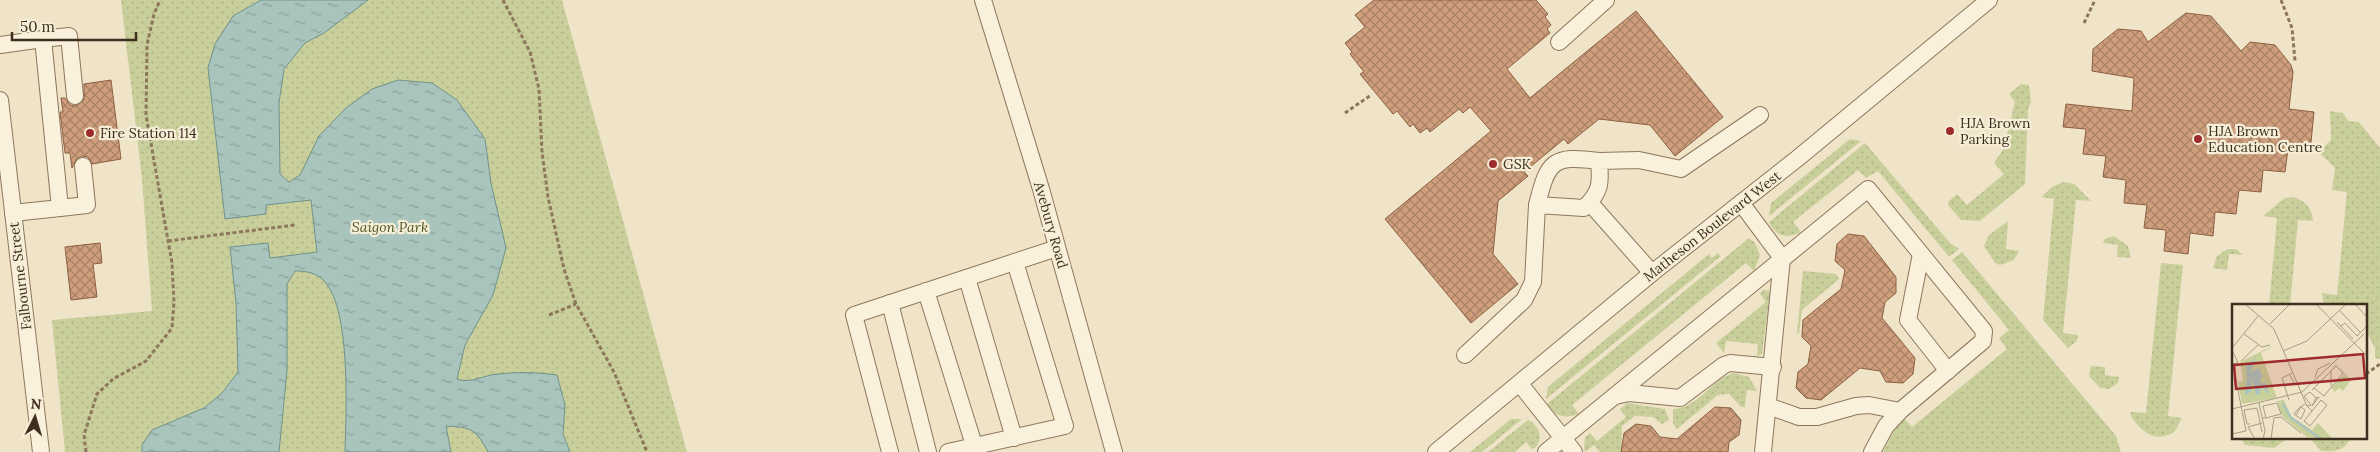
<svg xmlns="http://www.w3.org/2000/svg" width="2380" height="452" viewBox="0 0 2380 452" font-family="Lora,serif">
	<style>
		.grass { fill: url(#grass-dots) }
		.water { fill: url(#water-ripples); stroke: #6f938a }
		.building { fill: url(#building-cross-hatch); stroke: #8d5f41 }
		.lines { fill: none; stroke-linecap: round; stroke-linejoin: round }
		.minor-casing { stroke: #8d765c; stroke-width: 18 }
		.path { stroke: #8d765c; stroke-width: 3; stroke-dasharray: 4 2.5; stroke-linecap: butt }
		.minor { stroke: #faf1dc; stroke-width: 16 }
		.poi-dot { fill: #9e2a2b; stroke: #f7eed8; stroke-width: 2 }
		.labels { text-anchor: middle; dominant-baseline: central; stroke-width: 4.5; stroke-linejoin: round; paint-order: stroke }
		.poi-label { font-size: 14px; fill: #3d2e20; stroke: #f7eed8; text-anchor: start }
		.street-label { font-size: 14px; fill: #3d2e20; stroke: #f7eed8 }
		.park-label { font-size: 14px; font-style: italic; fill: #4d5a26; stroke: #f7eed8 }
		.inset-river { fill: none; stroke: #a9c4bc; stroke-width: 2.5 }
		.inset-road { fill: none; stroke: #a89b85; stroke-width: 1 }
		.view { fill: #9e2a2b; fill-opacity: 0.15; stroke: #9e2a2b; stroke-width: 2.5 }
		.inset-edge { fill: none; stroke: #3d2e20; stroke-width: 2.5 }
	</style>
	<defs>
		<pattern id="grass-dots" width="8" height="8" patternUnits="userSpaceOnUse" patternTransform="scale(1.25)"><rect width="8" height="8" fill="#c9cf9b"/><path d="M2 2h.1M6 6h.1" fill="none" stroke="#aeb285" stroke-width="1.8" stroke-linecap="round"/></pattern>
		<pattern id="water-ripples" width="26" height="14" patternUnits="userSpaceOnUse" patternTransform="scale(1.25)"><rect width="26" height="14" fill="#a9c4bc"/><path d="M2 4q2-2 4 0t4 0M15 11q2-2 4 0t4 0" fill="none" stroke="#8ba098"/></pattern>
		<pattern id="building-cross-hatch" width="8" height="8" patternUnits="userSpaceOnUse" patternTransform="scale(1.25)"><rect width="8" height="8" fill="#cf9f7d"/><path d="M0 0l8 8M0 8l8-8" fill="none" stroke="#a98266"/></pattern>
	</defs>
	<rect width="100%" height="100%" fill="#f0e4c8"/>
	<g class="grass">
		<polygon points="121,0 562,0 687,452 65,452 52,320 152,311 142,179"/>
		<polygon points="2021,84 2029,85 2031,102 2028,109 2025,184 1980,221 1961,220 1948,205 1949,201 1957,194 1967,205 2004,174 1994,163 2003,150 2015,102 2009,94"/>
		<polygon points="2330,111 2343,113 2348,121 2359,122 2380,148 2380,359 2375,358 2375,348 2366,331 2366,306 2324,306 2322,293 2337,295 2347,192 2332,190 2335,168 2319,152 2331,140"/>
		<polygon points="1850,139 1861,141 1769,216 1771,203"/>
		<path d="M1865 143 1950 243 1959 249 1949 257 1878 171 1866 178 1858 170 1793 222 1801 232C1787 239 1776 237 1769 222Z"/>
		<polygon points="2063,182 2074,184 2091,201 2076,200 2063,333 2078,335 2077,341 2068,348 2043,320 2054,199 2041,197 2052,187"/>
		<path d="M2292 197C2305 200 2312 208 2313 221L2298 220 2290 306H2269L2277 218 2263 216 2283 199Z"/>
		<polygon points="2008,221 2006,249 2019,251 2014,260 2000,265 1995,263 1984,246 1989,235"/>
		<polygon points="2114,236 2128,246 2131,258 2117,257 2118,245 2103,243 2105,239"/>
		<path d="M1749 238 1755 243 1760 255 1754 271 1746 263 1572 405 1579 414C1565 419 1554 417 1547 404Z"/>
		<polygon points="2228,249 2236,249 2243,255 2229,254 2227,270 2213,268 2217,256"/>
		<polygon points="1962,252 2116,436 2121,452 1883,452 1895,429 1904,418 1912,427 2007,349 1999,338 2009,330 1952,260"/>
		<polygon points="1718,253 1721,256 1546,399 1548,387 1709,254 1712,258"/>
		<path d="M2161 263 2183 265 2168 416 2182 418 2175 431C2157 445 2139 431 2130 414L2131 412 2146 413Z"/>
		<polygon points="1803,271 1836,274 1839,279 1802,310 1799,333 1797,334"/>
		<polygon points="1764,289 1770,292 1762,354 1757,356 1758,344 1726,341 1724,353 1716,343 1766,302 1760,294"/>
		<polygon points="2091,366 2105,367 2105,375 2119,377 2118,383 2109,389 2100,388 2089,376"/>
		<path d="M1734 373 1749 377 1757 391 1747 390 1745 407H1741L1729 394 1718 395 1677 429 1673 424V409C1700 408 1712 377 1734 373Z"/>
		<polygon points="1627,403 1665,409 1669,420 1662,424 1653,417 1635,416 1622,426 1621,452 1600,452 1594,445 1586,451 1584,450 1585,437 1590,433 1597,441 1626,417 1620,409"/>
		<polygon points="1511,419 1522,419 1482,452 1470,452"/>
		<path d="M1528 420C1539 425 1544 439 1535 448L1532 449 1526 442 1515 452H1488Z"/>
		<polygon points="2241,438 2288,438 2274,448 2245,445"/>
		<path d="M2310 438H2351C2344 451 2335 452 2321 451Z"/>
	</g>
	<path class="water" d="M261 0H368L324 33 305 43 284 69 279 103 280 174 289 182 300 175 319 136 346 108 372 89 398 80 432 83 457 100 485 139 491 183 506 248 493 295 465 345 457 379C471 384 483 375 498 374 517 372 537 372 557 375L565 405 563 434 570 452H488C476 429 471 427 446 426L451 452H345C346 411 351 315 326 283 318 273 307 271 295 271L287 284V371L279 452H142V445L152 430 204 408 222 393 238 372 236 303 230 247 268 243 270 258 317 252 311 200 266 205V214L225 219 208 68 215 44 233 16Z"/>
	<g class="building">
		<polygon points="1374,0 1536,0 1548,14 1545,17 1551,25 1547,29 1550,33 1507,69 1530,98 1636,11 1723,117 1675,156 1650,125 1599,119 1568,144 1564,139 1524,172 1528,176 1498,201 1493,254 1518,284 1471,323 1385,219 1491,131 1470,107 1463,113 1459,109 1430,132 1427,128 1420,133 1413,124 1410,127 1397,111 1393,114 1360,74 1364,72 1350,54 1352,52 1345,43 1365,27 1355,15"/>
		<polygon points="2186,13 2211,16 2241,51 2250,42 2275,45 2291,65 2293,72 2289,109 2314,112 2310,152 2288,149 2285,172 2263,170 2261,192 2239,190 2236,214 2215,212 2213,236 2190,233 2188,254 2164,251 2166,230 2144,228 2147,205 2124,203 2126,180 2103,177 2106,156 2083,154 2086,129 2063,127 2066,104 2132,111 2134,78 2092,71 2093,49 2118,29 2141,31 2148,42"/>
		<polygon points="111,80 121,159 92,164 88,157 82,156 77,158 72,168 70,153 65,153 60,112 63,112 61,98 65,98 70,105 76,106 84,100 84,84"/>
		<polygon points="1848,234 1864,236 1896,277 1896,293 1885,302 1882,318 1915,358 1913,374 1903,383 1886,382 1880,371 1860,368 1821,400 1806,398 1796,388 1798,372 1808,364 1811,346 1802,337 1803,320 1841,289 1845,270 1835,261 1837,244"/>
		<polygon points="100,243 102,263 93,264 97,297 71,300 65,247"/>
		<polygon points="1715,407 1731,408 1741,420 1739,435 1729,442 1728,452 1621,452 1624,433 1636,424 1651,426 1660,437 1677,439"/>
	</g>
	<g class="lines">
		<defs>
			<g id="minor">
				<polyline points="983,0 1041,189 1114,452"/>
				<polyline points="43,39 69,36 75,96"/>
				<polyline points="1559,42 1606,0"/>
				<polyline points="0,45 43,39 60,208 13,213"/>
				<polyline points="0,100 41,452"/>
				<polyline points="1590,203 1652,273"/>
				<polyline points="1741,203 1782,258 1763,452"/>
				<path d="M1537 205C1548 160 1553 155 1599 161"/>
				<polyline points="60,208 87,205 83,166"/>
				<polyline points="1921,254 1908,320 1948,371"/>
				<polyline points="967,278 1014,438"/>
				<polyline points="926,291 974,445"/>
				<polyline points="890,303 928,452"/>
				<path d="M1465 355 1524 300 1533 282 1537 205 1584 208C1601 192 1601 183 1599 161L1639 160 1681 169 1760 115"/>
				<polyline points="1520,384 1574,452"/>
				<polyline points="1615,396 1629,393 1680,398 1724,365 1730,363 1773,367"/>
				<polyline points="1768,406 1799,417 1817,417 1856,406 1869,405 1900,411"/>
				<polyline points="890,452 854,315 1057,248"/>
				<polyline points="948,452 1065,426 1015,262"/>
				<polyline points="1436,452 1652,273 1798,158 1989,0"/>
				<polyline points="1546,452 1868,189 1984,331 1983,341 1900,411 1886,426 1872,452"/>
			</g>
		</defs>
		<use href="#minor" class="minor-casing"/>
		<g class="path">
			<polyline points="503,0 530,52 539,89 542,152 548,197 564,269 576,304 614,372 647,452"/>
			<polyline points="2281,0 2292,28 2295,61"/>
			<polyline points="2084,23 2095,0"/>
			<polyline points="1345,113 1371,95"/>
			<polyline points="168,241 295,225"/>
			<polyline points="549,315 576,304"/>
			<polyline points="2366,374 2380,364"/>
			<polyline points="86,452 84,435 97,394 113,379 146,361 172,328 174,302 172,263 146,115 147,45 154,14 160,0"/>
		</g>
		<use href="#minor" class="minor"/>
	</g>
	<g class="poi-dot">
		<circle cx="1950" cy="131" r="5"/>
		<circle cx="90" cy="133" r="5"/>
		<circle cx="2198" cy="139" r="5"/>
		<circle cx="1493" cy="164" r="5"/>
	</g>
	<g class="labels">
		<g class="poi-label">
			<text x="1960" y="123">HJA Brown<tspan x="1960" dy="16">Parking</tspan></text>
			<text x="2208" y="131">HJA Brown<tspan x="2208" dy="16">Education Centre</tspan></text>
			<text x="100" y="133">Fire Station 114</text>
			<text x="1503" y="164">GSK</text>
		</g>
		<g class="street-label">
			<text transform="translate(1051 225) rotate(74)">Avebury Road</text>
			<text transform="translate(1712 226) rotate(-38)">Matheson Boulevard West</text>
			<text transform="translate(20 276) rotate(-97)">Falbourne Street</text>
		</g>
		<g class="park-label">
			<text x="390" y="227">Saigon Park</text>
		</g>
	</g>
	<g transform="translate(2232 304)">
		<rect width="135" height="135" fill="#f0e4c8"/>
		<path d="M46 39 29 49 45 94 10 100 6 78 11 77 8 58ZM104 60 119 76 111 87 107 84 103 88 99 84 112 70 105 61 99 65ZM52 96 59 112 80 126 86 119 101 135 75 133 50 112 45 97Z" fill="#c9cf9b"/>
		<path d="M24 54 18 69 27 64 30 72 28 79H34L37 91 29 82 28 90 24 91 20 74 19 88 13 91 15 73H20L15 72 14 62Z" fill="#a9c4bc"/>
		<path class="inset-river" d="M51 100 59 114 89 135"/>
		<path class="inset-road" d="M13 0 42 25 75 102 80 107 89 96 95 101 78 122 72 117 80 107M84 0 135 52M123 0 135 13M107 6 128 28M105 18 121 35M38 20 58 0M109 22 113 19 125 32 135 22M12 30 30 43 38 41M0 44 27 11M0 47 6 58 1 60M51 47 75 37 114 0M0 56 14 127 0 130M9 57 26 41M83 73 86 65 98 59M53 82 62 79 58 71M99 82V66M80 86 104 62 111 69 92 92 82 84M57 96 50 74 60 69M27 99 33 127 31 135M75 102 79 101 72 92 78 88 84 94 87 93 80 102 84 94M0 105 70 88 132 30M64 111 69 103 73 106 69 115 62 110 67 104 73 100M31 114H34L31 102 45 99 49 110 34 114M18 120H15L12 106 25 104 30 128M23 135 16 123 30 119M39 135 42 114 49 113 69 129"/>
		<path class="view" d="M131 50 133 74 4 85 2 61Z"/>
		<rect width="135" height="135" class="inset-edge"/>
	</g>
	<g transform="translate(35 417) rotate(5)" stroke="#f7eed8" stroke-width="4" paint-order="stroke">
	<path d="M0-4L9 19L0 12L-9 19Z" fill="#3d2e20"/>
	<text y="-8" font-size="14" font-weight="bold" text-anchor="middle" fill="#3d2e20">N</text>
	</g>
	<path d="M12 32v8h124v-8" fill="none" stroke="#3d2e20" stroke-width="2.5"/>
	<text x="20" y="32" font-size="15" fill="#3d2e20" stroke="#f7eed8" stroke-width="4" paint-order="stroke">50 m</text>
</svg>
